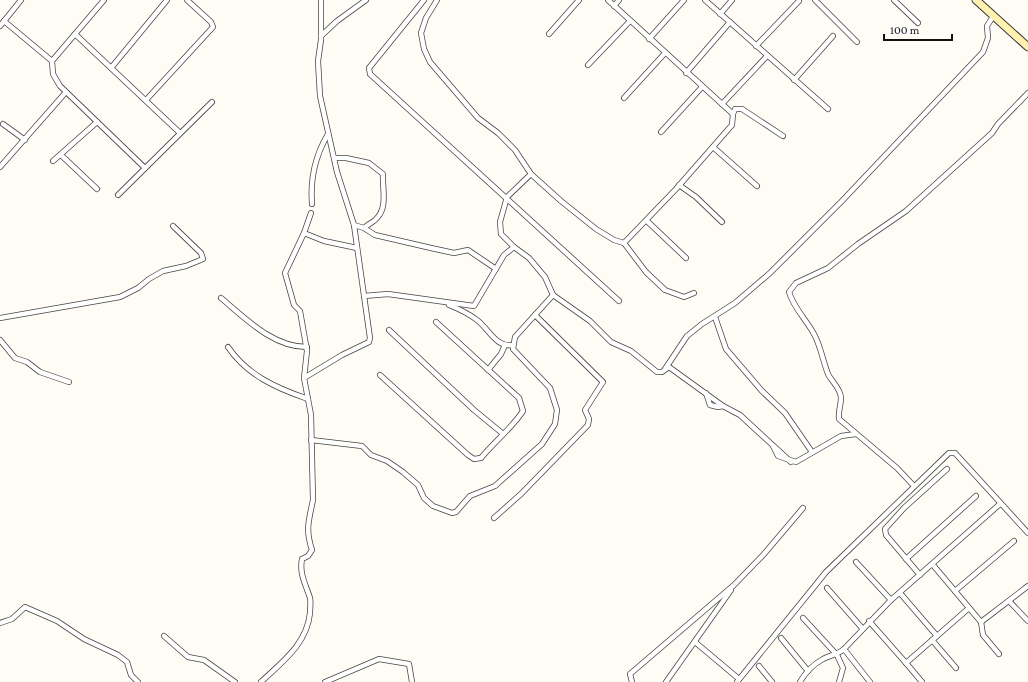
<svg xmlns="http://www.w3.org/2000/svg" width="1028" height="682" viewBox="0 0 1028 682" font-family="'Crimson Pro',serif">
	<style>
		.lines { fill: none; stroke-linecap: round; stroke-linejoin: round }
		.minor-casing { stroke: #444; stroke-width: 6 }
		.secondary-casing { stroke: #333; stroke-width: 9 }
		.minor { stroke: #fff; stroke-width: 4.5 }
		.secondary { stroke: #fff1b0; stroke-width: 7 }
	</style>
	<rect width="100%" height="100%" fill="#fffcf5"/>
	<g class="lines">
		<defs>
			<g id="minor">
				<polyline points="104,0 52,61 53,74 60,86 145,168"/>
				<polyline points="424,0 369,68 370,74 619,301"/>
				<polyline points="437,0 426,18 421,33 424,49 430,62 478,118 498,133 515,150 531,174 561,201 596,229 614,240 624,243 676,189 732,125 733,114 608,0"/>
				<polyline points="705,0 828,109"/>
				<polyline points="815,0 857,42"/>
				<polyline points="894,0 918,23"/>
				<polyline points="614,6 619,0"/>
				<polyline points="720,14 732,0"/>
				<polyline points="4,21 52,61"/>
				<polyline points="0,26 21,0"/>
				<polyline points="75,34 180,133"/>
				<polyline points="549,34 579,0"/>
				<polyline points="321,36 337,21 366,0"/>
				<polyline points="649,39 684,0"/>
				<polyline points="756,46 799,1"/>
				<polyline points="588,65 630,21"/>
				<polyline points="111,68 167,0"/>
				<polyline points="686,73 730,22"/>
				<polyline points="794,80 833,36"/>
				<polyline points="624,98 665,53"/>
				<polyline points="146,100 213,27 211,22 187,0"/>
				<polyline points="722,104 767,56"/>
				<polyline points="733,114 735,109 742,109 783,136"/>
				<polyline points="3,124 25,140"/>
				<polyline points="661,132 702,87"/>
				<polyline points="713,147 757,186"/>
				<polyline points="61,155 97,189"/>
				<path d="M334 158H346L369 163 383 174C382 187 388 207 377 218 374 222 368 224 364 228"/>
				<polyline points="53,161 97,122"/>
				<polyline points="0,167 66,92"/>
				<polyline points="531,174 507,197 500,222 501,234 514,247 529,258 545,277 553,295 590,321 611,342 631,351 657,372 662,372 669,367 723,406 740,415 791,462"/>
				<polyline points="679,185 696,197 722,222"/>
				<polyline points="118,195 212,102"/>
				<path d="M312 204C310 179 315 156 328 134"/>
				<polyline points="647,221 686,258"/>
				<polyline points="354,225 364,228 375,235 431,248 454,253 468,250 496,269"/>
				<polyline points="304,233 324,241 357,248"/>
				<polyline points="624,243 646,272 665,290 684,297 694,293"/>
				<polyline points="364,296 388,294 474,306 504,255 514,247"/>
				<path d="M221 298C246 319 273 347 307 347"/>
				<path d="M449 305C459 309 468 313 477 320 489 329 496 348 513 345"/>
				<polyline points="715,317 726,349 762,391 785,413 812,452"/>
				<polyline points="0,318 120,297 138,288 149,279 163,271 186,266 203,259 201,253 173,226"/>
				<polyline points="389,330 474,410 502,433"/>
				<polyline points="0,340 15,358 27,362 40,372 69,382"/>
				<path d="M228 347C247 375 276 388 308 399"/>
				<polyline points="665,369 687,336 702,324 735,303 770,273 841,202 983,52 988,38 987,26 994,15"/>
				<polyline points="488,370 501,354 505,345"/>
				<path d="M380 375 468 455 474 459 481 458C494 442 512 428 523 411L519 398 436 322"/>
				<polyline points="304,378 342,355 369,342 370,338 354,225 337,172 320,96 318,61 321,40 321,0"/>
				<polyline points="706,393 710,405 718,407 723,406"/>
				<polyline points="311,440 362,446 371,455 387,461 403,472 418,485 424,498 433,506 452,513 456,512 470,496 495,486 542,444 555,424 557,410 550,388 513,349 515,337 553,295"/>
				<polyline points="773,446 778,456 796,462 841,436 856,434"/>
				<path d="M914 486 897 468 839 419C838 411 841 405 841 398 841 389 832 382 828 374 823 361 821 348 815 336 807 320 794 309 789 292L796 283 828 268 858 244 906 211 992 133 998 124 1028 93"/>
				<polyline points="494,518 522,493 588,425 589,419 585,410 603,382 535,315"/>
				<polyline points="906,559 976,496"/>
				<polyline points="856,562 891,600"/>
				<polyline points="933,565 981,622 983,635 999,654"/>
				<polyline points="920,575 886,535 885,529 904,508 947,469"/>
				<polyline points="827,588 862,628"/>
				<polyline points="955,591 1014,541"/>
				<polyline points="900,593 937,636"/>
				<polyline points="1009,601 1028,621"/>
				<polyline points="803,618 837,655 843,668 839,682"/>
				<polyline points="869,621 906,663 969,608"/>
				<polyline points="981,622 1028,586"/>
				<polyline points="0,623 12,619 25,607 57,621 84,639 118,655 127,662 131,675 138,682"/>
				<polyline points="164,636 188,657 204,660 235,682"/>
				<polyline points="781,638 808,671"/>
				<polyline points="932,640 956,668"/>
				<polyline points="695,642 739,679"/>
				<polyline points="844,649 870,682"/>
				<polyline points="906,663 922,682"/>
				<polyline points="759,666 772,682"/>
				<path d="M261 682C282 662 307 644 310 613 310 608 311 602 310 598 306 585 299 574 302 559L308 556 312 550C305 529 309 520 313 500L311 415 304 378 307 351 300 311 294 305 285 273 304 233 311 213"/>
				<polyline points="325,682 379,659 409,664 412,682"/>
				<polyline points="632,682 630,674 734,585 764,554 803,508"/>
				<polyline points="666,682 731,590"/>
				<polyline points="737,682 826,572 949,453 955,453 1028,533"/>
				<path d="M800 682C805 673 814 664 823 659 831 655 837 655 844 649L891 600 1000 504"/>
			</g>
			<polyline id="secondary" points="976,0 1028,47"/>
		</defs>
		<use href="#minor" class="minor-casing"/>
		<use href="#secondary" class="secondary-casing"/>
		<use href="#minor" class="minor"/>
		<use href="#secondary" class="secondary"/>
	</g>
	<path d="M884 34v6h68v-6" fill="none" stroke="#111111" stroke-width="2"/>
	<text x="890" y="34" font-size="12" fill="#111111" stroke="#ffffff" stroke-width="3" paint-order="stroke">100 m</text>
</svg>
